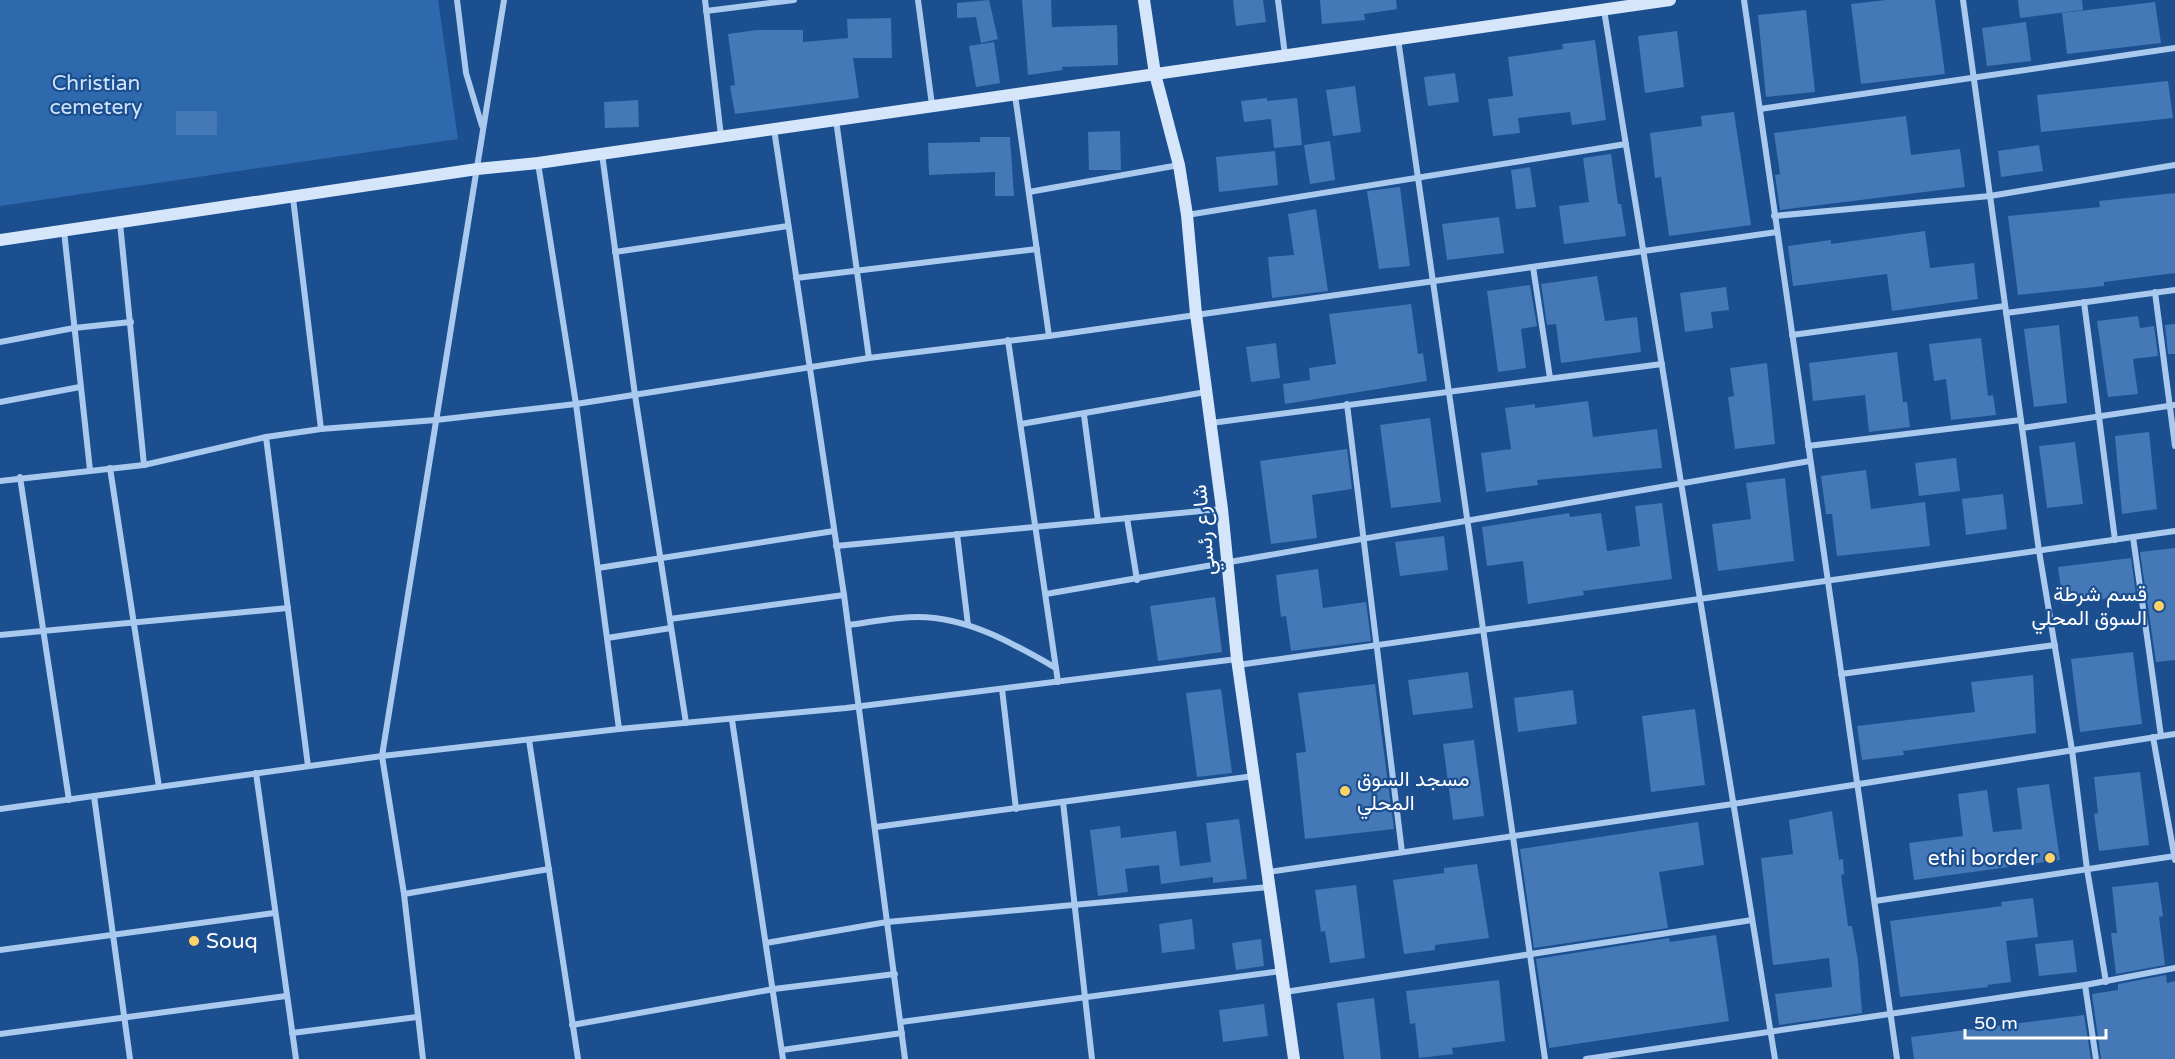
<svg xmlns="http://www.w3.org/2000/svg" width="2175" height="1059" viewBox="0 0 2175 1059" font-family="'Varela Round',Vazirmatn,sans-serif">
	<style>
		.green { fill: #2e69ad }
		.building { fill: #4478b7 }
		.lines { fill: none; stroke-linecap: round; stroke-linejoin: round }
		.street { stroke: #a9c9ee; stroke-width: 6 }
		.secondary { stroke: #d6e6fa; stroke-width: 12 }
		.poi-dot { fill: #ffd166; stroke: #1b4f8f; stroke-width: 2 }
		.labels { text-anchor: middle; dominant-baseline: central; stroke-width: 4.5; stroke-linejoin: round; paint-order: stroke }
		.park-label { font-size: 21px; fill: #cfe3fa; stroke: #1b4f8f }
		.street-label { font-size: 21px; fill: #fff; stroke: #1b4f8f }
		.poi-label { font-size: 21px; fill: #fff; stroke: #1b4f8f; text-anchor: end }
	</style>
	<rect width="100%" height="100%" fill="#1b4f8f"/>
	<polygon class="green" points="0,0 438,0 458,139 0,206"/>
	<g class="building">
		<polygon points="989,0 998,39 981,43 976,17 957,18 957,3"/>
		<polygon points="1022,0 1051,0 1052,27 1117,25 1118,65 1062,67 1063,70 1028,75"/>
		<polygon points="1233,0 1263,0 1266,22 1236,26"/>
		<polygon points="1320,0 1396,0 1397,9 1364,14 1365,20 1322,24"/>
		<polygon points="1886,0 1935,0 1945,74 1861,84 1851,4"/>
		<polygon points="2018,0 2082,0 2083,10 2020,18"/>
		<polygon points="2155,2 2161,43 2067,54 2062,13"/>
		<polygon points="1806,10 1815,92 1766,97 1758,15"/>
		<polygon points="891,18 892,58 853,58 859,98 735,114 730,86 735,85 728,34 757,30 803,30 803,42 848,38 847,19"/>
		<polygon points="2026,22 2031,61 1987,66 1982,28"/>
		<polygon points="1677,31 1684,87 1645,93 1638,36"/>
		<polygon points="1595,40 1606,120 1572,125 1570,112 1518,118 1520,133 1493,136 1488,99 1513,96 1508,57 1563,49 1562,44"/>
		<polygon points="994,42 1000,83 976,87 969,46"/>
		<polygon points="1455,73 1459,102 1428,106 1424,77"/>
		<polygon points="2168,81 2173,118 2041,132 2037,95"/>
		<polygon points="1355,86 1361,132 1333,136 1326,90"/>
		<polygon points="1267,98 1267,101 1297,98 1302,145 1274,148 1271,119 1244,122 1241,101"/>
		<polygon points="638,100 639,127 605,128 604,102"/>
		<rect x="176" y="111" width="41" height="24"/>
		<polygon points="1734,112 1751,225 1669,236 1661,177 1655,178 1650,133 1702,126 1701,116"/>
		<polygon points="1906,116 1911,155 1960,149 1965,187 1780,210 1775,175 1780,174 1774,133"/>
		<polygon points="1120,131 1121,170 1089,170 1088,132"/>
		<polygon points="980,137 1010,137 1014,196 995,196 995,172 929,175 928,143 980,142"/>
		<polygon points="1330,141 1335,180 1310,184 1304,145"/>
		<polygon points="2039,145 2043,171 2001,177 1998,151"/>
		<polygon points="1275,151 1278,185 1219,192 1216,157"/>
		<polygon points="1611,154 1618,204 1621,204 1626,236 1564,244 1559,206 1589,202 1583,158"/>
		<polygon points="1530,167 1536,207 1516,209 1511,170"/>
		<polygon points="1400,187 1410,266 1379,269 1367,191"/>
		<polygon points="2175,193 2175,273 2104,282 2104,286 2018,295 2008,216 2100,207 2099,201"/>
		<polygon points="1316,209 1328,291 1272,298 1268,257 1294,255 1288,214"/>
		<polygon points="1499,217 1504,253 1447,260 1442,224"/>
		<polygon points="1925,231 1930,268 1974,263 1978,299 1892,311 1887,274 1793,286 1788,246 1831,240 1831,244"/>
		<polygon points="1597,276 1605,321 1637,317 1641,352 1561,363 1556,324 1547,325 1541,284"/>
		<polygon points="1530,285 1537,326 1521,329 1526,368 1498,372 1487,291"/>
		<polygon points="1726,287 1729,310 1711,312 1713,328 1685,332 1680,293"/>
		<polygon points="1411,304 1418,354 1423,353 1427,381 1285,404 1283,384 1310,380 1309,368 1336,364 1329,314"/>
		<polygon points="2138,316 2140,328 2154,326 2158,356 2133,359 2138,394 2108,397 2097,321"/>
		<polygon points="2175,324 2175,354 2168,354 2165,325"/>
		<polygon points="2059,325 2067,403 2034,407 2024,329"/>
		<polygon points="1981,338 1988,396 1993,395 1996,415 1951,420 1946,379 1934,381 1929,344"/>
		<polygon points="1276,343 1280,378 1251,382 1246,347"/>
		<polygon points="1897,352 1903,402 1907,402 1910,427 1869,432 1865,395 1813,401 1809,363"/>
		<polygon points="1767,363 1775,444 1735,449 1728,397 1734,396 1730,368"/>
		<polygon points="1588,401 1593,437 1657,429 1662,468 1537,480 1538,485 1486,492 1481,453 1511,449 1505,408 1535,404 1535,408"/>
		<polygon points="1430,418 1441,502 1391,508 1380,425"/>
		<polygon points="2149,432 2157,509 2122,514 2115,436"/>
		<polygon points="2075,442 2083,504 2047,508 2039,446"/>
		<polygon points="1347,449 1352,489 1312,495 1317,538 1271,544 1260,461"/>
		<polygon points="1956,458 1960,491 1919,496 1915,463"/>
		<polygon points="1866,470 1871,509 1925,502 1930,546 1837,556 1832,514 1826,514 1821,476"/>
		<polygon points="1785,478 1794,561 1718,571 1712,524 1751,519 1746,483"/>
		<polygon points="2003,494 2007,529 1966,535 1962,499"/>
		<polygon points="1662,503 1672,579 1583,591 1584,595 1528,604 1523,561 1487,566 1482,527 1569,513 1570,517 1601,513 1607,551 1640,546 1635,506"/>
		<polygon points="1444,536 1448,570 1400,576 1395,542"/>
		<polygon points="2175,548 2175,660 2156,662 2140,552"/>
		<polygon points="2131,558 2136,595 2063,604 2058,567"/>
		<polygon points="1318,569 1323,608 1366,602 1371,641 1291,651 1286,616 1281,617 1276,575"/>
		<polygon points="1215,597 1222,652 1158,661 1150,606"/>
		<polygon points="2133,652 2142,724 2080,732 2071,659"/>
		<polygon points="1468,672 1473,708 1413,715 1408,680"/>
		<polygon points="2033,675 2036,733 1903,751 1904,755 1862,760 1857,726 1975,712 1971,682"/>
		<polygon points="1375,684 1394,829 1305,839 1296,753 1306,752 1298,693"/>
		<polygon points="1221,689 1232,773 1197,777 1186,693"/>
		<polygon points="1573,690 1577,724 1518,732 1514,698"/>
		<polygon points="1695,709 1705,785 1651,792 1642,716"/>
		<polygon points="1474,740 1484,816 1453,820 1443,744"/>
		<polygon points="2140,772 2149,845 2099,851 2094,814 2098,813 2094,777"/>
		<polygon points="2049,784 2060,860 1914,880 1909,843 1963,836 1958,794 1987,790 1993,832 2022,829 2017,788"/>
		<polygon points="1832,811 1839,860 1843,859 1844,874 1841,875 1848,926 1852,926 1858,961 1862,1013 1779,1025 1775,994 1832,987 1829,958 1773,965 1761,858 1793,854 1789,820"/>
		<polygon points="1239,819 1247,879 1213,883 1213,877 1161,884 1159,865 1125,869 1128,892 1098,896 1090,830 1120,826 1121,838 1176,831 1180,866 1211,862 1206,823"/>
		<polygon points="1698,822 1704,865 1659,872 1668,928 1534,948 1520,849"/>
		<polygon points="1477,864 1489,938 1435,945 1435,950 1404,954 1393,880 1444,873 1444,868"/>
		<polygon points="2158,882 2163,916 2159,917 2165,965 2116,974 2111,933 2117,933 2112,887"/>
		<polygon points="1356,885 1365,958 1330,963 1325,931 1321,932 1315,890"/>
		<polygon points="2033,898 2038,937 2006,941 2011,982 1987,985 1988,987 1900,997 1890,921 2002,906 2001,902"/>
		<polygon points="1192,919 1195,949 1162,953 1159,924"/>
		<polygon points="1716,935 1729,1021 1549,1048 1536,959 1669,938 1670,942"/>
		<polygon points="1261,939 1264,966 1236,970 1232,943"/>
		<polygon points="2073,940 2077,972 2039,976 2035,944"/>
		<polygon points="2166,975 2167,983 2175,981 2175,1059 2101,1059 2092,994 2118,990 2118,984"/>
		<polygon points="1499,980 1505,1041 1452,1048 1453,1054 1419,1058 1415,1023 1410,1024 1406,991"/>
		<polygon points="1374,998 1381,1059 1344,1059 1337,1003"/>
		<polygon points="1264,1004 1268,1036 1223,1042 1219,1010"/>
		<polygon points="2084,1015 2091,1059 1914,1059 1911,1037"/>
	</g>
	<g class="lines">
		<g class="street">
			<polyline points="457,0 466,73 482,126"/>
			<polyline points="705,0 721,136"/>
			<polyline points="918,0 932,105"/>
			<polyline points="1278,0 1285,55"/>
			<polyline points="1744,0 1897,1059"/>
			<polyline points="1963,0 2039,551 2072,750 2087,869 2106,982"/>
			<polyline points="1604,10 1775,1059"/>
			<polyline points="706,11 794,0"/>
			<polyline points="1398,39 1545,1059"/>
			<polyline points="1015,95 1049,336"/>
			<polyline points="1760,109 2175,48"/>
			<polyline points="836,120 869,358"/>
			<polyline points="774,129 844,595 905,1059"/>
			<polyline points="602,154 635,395 686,723"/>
			<polyline points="538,163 576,404 619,729"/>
			<polyline points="1029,192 1179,165"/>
			<polyline points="293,198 321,429"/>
			<polyline points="1187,215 1626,144"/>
			<polyline points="1774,216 1990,196 2175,165"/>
			<polyline points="120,223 144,465"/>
			<polyline points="64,231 90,470"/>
			<polyline points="615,252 788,226"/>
			<polyline points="1533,267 1550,378"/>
			<polyline points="796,278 1037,249"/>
			<polyline points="2155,292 2175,446"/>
			<polyline points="2084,302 2115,540"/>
			<polyline points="2006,313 2175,290"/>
			<polyline points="1792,335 2005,306"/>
			<polyline points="1008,340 1058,682"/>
			<polyline points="0,342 74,328 131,322"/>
			<polyline points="0,402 80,387"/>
			<polyline points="1347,404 1402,852"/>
			<polyline points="1084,415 1098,521"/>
			<polyline points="1211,423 1662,364"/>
			<polyline points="1021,424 1206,392"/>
			<polyline points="2022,428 2175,405"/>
			<polyline points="266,437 308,766"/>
			<polyline points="1808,446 2021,420"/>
			<polyline points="110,468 159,787"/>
			<polyline points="20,477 69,800"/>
			<polyline points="0,481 144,465 266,437 321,429 436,420 576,404 869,358 1049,336 1777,232"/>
			<polyline points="1127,518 1137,580"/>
			<polyline points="957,534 968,625"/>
			<polyline points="2133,537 2161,736"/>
			<polyline points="836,546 1222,509"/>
			<polyline points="598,568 834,531"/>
			<polyline points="1046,594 1810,461"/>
			<polyline points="670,619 844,595"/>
			<path d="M848 625C871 622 895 617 918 617 968 617 1014 644 1056 668"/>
			<polyline points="0,635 288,608"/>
			<polyline points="607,638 671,628"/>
			<polyline points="1238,665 2175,531"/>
			<polyline points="1841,674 2055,645"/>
			<polyline points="1002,689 1016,809"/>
			<polyline points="732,720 783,1059"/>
			<polyline points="2153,737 2175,860"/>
			<polyline points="529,740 578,1059"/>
			<polyline points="256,773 296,1059"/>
			<polyline points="94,796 130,1059"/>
			<polyline points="1063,802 1092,1059"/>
			<polyline points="0,809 382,756 619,729 846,708 1237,659"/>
			<polyline points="876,827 1254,776"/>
			<polyline points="1268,872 1733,804 2175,734"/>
			<polyline points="404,894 549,869"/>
			<polyline points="1875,901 2175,856"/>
			<polyline points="766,943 887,922 1269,887"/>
			<polyline points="0,950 274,913"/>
			<polyline points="2085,985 2096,1059"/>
			<polyline points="1285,992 1752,920"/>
			<polyline points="901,1022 1281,971"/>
			<polyline points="572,1025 774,989 895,974"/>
			<polyline points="292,1033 417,1017"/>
			<polyline points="0,1034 286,996"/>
			<polyline points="782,1050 902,1033"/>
			<polyline points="423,1059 404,894 382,756 504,0"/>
			<polyline points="1586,1059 2085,985 2175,968"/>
		</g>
		<g class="secondary">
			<polyline points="1144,0 1155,74 1179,165 1187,215 1196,314 1222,509 1237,659 1294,1059"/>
			<polyline points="0,240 477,169 538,163 1670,0"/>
		</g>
	</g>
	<g class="poi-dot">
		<circle cx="2159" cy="606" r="6"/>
		<circle cx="1345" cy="791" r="6"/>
		<circle cx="2050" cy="858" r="6"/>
		<circle cx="194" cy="941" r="6"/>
	</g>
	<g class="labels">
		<g class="park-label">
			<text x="96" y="83">Christian<tspan x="96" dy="24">cemetery</tspan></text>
		</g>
		<g class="street-label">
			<text transform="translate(1204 530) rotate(-96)">شارع رئسي</text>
		</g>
		<g class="poi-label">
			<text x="2147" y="594">قسم شرطة<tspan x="2147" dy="24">السوق المحلي</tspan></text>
			<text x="1357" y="779" text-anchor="start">مسجد السوق<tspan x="1357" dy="24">المحلي</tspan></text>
			<text x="2038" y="858">ethi border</text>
			<text x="206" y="941" text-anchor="start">Souq</text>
		</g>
	</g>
	<path d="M1965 1029v9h141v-9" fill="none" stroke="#ffffff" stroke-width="3"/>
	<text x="1974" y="1029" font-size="18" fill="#ffffff" stroke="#1b4f8f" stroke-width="4.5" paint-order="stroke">50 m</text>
</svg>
